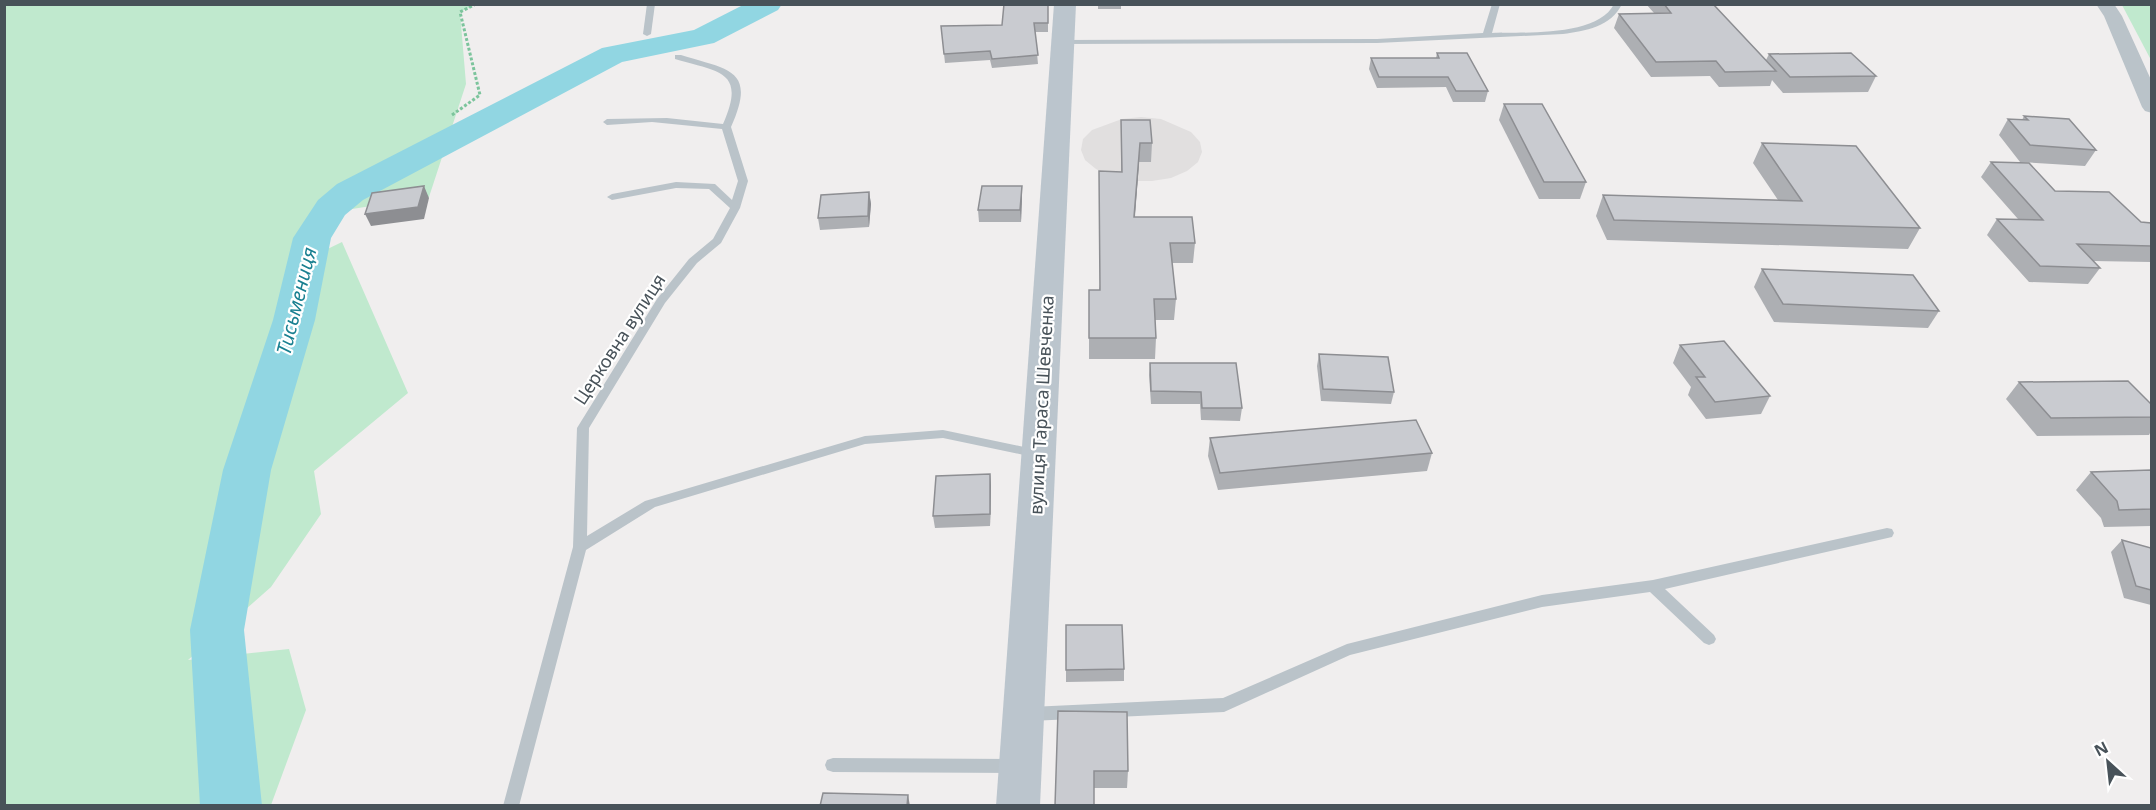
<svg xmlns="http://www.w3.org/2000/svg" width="2156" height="810" viewBox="0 0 2156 810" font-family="'Noto Sans',sans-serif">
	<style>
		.education { fill: #e1dfdf }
		.green { fill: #c0e9ce }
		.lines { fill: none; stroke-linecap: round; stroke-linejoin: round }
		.river { fill: #91d6e2; fill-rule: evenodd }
		.path { stroke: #7cc49c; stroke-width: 3; stroke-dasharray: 3 2; stroke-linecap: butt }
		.service { fill: #bac3c9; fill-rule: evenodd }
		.tertiary { fill: #bac3c9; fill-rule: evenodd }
		.secondary { fill: #bbc5cd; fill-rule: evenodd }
		.wall { fill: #adafb3 }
		.shaded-wall { fill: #8d8e92 }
		.building { fill: #c9cbd0; stroke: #8d8e92; stroke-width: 1.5 }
		.labels { text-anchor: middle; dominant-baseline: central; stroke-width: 4.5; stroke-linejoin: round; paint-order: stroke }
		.street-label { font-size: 18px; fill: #485259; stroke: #fff }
		.water-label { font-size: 20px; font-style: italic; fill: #1a8091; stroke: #fff }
	</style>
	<rect width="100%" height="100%" fill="#f0eeee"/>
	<polygon class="education" points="1141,117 1161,119 1191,132 1200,142 1202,152 1198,162 1187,171 1171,178 1152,181 1131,181 1112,177 1096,169 1085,160 1081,150 1083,139 1092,130 1122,119"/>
	<g class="green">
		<polygon points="5,5 475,5 460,12 466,84 429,197 352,209 296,239 313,256 342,242 408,393 314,471 321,514 271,587 188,660 289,649 306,710 271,805 5,806"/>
		<polygon points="2122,5 2151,5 2151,60"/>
	</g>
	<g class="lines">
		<polygon class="river" points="745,4 782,4 778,10 714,43 622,62 363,200 345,215 331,238 315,320 271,470 244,630 262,806 200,806 190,630 223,470 273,320 293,238 318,200 337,184 602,48 694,30"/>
		<polyline class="path" points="452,115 480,95 460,12 476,4"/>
		<g class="service">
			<polygon points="647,4 655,4 651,34 647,36 643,34"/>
			<path d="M1492 4H1500L1492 33C1523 32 1598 37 1614 4H1622C1611 27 1585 31 1563 34L1377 43 1062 44 1058 42 1062 40 1377 39 1483 33Z"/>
			<path d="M675 55H681C729 70 757 69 731 127L748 181 740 208 721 243 697 263 665 303 589 428 587 536 645 501 865 436 943 430 1038 450 1042 451 1044 454 1042 457 1038 458 943 438 865 444 655 507 586 550 519 806H503L573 547 577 428 657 299 689 259 713 239 730 208 709 189 676 188 612 200 607 197 612 194 676 182 715 184 732 200 738 181 722 129 652 122 607 125 603 122 607 119 667 118 723 124C747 70 718 72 675 59Z"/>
			<polygon points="1887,528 1892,529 1894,533 1892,537 1665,589 1714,635 1716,639 1714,643 1709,645 1704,643 1650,592 1542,607 1350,655 1224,712 1030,721 1025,719 1022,714 1025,709 1030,707 1223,698 1347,644 1542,595 1653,580"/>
			<polygon points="833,758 1015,759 1021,761 1023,766 1021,771 1015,773 833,772 827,770 825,765 827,760"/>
		</g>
		<polygon class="tertiary" points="2096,4 2114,4 2122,16 2152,82 2152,113 2145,111 2142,107 2104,16"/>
		<polygon class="secondary" points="1054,4 1076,4 1040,806 996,806"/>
	</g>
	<g class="wall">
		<polygon points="1048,4 1048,32 1035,32 1038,64 992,68 990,60 945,63 941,26 1002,25"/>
		<rect x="1098" y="4" width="23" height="5"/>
		<polygon points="1646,4 1713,4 1766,60 1769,54 1876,76 1868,92 1783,93 1772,80 1770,86 1719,87 1710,76 1651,77 1614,28 1619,14 1654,13"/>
		<polygon points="1437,53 1488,91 1485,102 1453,102 1446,87 1377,88 1369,69 1371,58 1436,58"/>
		<polygon points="1504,104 1586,182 1580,199 1539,199 1499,120"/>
		<polygon points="2024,116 2096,150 2085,166 2020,162 1999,135 2008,119 2022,120"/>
		<polygon points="1121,120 1152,143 1151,162 1139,162 1135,217 1195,243 1193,263 1172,263 1176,299 1174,320 1155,320 1156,338 1155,359 1089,359 1089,290 1099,290 1121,172"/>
		<polygon points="1762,143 1920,228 1908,249 1607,240 1596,216 1603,195 1778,200 1753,163"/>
		<polygon points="1991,162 2055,191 2141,222 2151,223 2151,262 2093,261 2100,268 2088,284 2029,282 1987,235 1997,219 2018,219 1981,177"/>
		<polygon points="1022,186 1022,197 1021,222 979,222 978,210"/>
		<polygon points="869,192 871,204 869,227 820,230 818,218"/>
		<polygon points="1762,269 1939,311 1928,328 1774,322 1754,287"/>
		<polygon points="1680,345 1770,396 1761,414 1706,419 1688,395 1691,387 1673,363"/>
		<polygon points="1319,354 1394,392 1391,404 1321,401 1317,366"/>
		<polygon points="1150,363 1242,408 1240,421 1201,420 1200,404 1151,404 1149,375"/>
		<polygon points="2019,382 2151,404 2151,431 2149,435 2037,436 2006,399"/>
		<polygon points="1210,438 1432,453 1427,471 1218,490 1208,456"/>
		<polygon points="2151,470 2151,526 2104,527 2101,518 2076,490 2091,472"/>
		<polygon points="990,474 991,486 990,526 935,528 933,516"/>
		<polygon points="2122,540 2151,548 2151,605 2124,598 2111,552"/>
		<polygon points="1066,625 1124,669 1124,681 1066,682"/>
		<polygon points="1058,711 1128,771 1127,788 1094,788"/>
	</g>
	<g class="shaded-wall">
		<polygon points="1140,143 1139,162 1133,237 1134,217"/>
		<polygon points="424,186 429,198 424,219 371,226 365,214"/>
		<polygon points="1022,186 1022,197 1021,222 1020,210"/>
		<polygon points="869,192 871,204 869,227 868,216"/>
		<polygon points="990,474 991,486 990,526"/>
		<polygon points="908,795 910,806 907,806"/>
	</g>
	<g class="building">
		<polygon points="1004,4 1048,4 1048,23 1034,23 1038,55 992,59 990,51 944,54 941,26 1002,25"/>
		<polygon points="1664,4 1713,4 1776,71 1725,72 1716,61 1656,62 1619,14 1671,13"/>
		<polygon points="1437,53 1467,53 1488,91 1456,91 1448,77 1379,77 1371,58 1439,58"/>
		<polygon points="1851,53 1876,76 1790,77 1769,54"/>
		<polygon points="1504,104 1542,104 1586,182 1544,182"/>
		<polygon points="2024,116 2069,119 2096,150 2030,145 2008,119 2028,120"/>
		<polygon points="1121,120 1150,120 1152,143 1140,143 1134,217 1192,217 1195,243 1170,243 1176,299 1154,299 1156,338 1089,338 1089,290 1100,290 1099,171 1122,172"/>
		<polygon points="1762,143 1856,146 1920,228 1614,220 1603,195 1802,201"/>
		<polygon points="1991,162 2029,163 2055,191 2109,192 2141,222 2151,223 2151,246 2077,244 2100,268 2040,266 1997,219 2043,220"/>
		<polygon points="424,186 418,207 365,214 372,193"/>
		<polygon points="982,186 1022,186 1020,210 978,210"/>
		<polygon points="869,192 868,216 818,218 821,195"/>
		<polygon points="1762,269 1913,275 1939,311 1783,304"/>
		<polygon points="1724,341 1770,396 1715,402 1696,377 1705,377 1680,345"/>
		<polygon points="1319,354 1388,357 1394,392 1323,389"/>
		<polygon points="1150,363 1236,363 1242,408 1202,408 1201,392 1151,391"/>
		<polygon points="2128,381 2151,404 2151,417 2051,418 2019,382"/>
		<polygon points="1416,420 1432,453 1220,473 1210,438"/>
		<polygon points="2151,470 2151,509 2119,510 2117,501 2091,472"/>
		<polygon points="990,474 990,514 933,516 936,476"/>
		<polygon points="2122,540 2151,548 2151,590 2136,586"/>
		<polygon points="1066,625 1122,625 1124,669 1066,670"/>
		<polygon points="1058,711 1127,712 1128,771 1094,771 1094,806 1055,806"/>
		<polygon points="823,793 908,795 907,806 820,806"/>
	</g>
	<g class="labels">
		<g class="street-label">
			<text transform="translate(619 339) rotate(-57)">Церковна вулиця</text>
			<text transform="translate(1041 405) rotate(-87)">вулиця Тараса Шевченка</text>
		</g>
		<g class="water-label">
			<text transform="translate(296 301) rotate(-76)">Тисьмениця</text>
		</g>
	</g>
	<rect width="2156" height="810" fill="none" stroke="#485259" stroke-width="12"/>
	<g transform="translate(2108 762) rotate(333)" stroke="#ffffff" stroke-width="4.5" paint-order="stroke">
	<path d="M0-4.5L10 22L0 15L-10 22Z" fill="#485259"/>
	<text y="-9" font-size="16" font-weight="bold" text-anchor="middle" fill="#485259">N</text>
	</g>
</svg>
